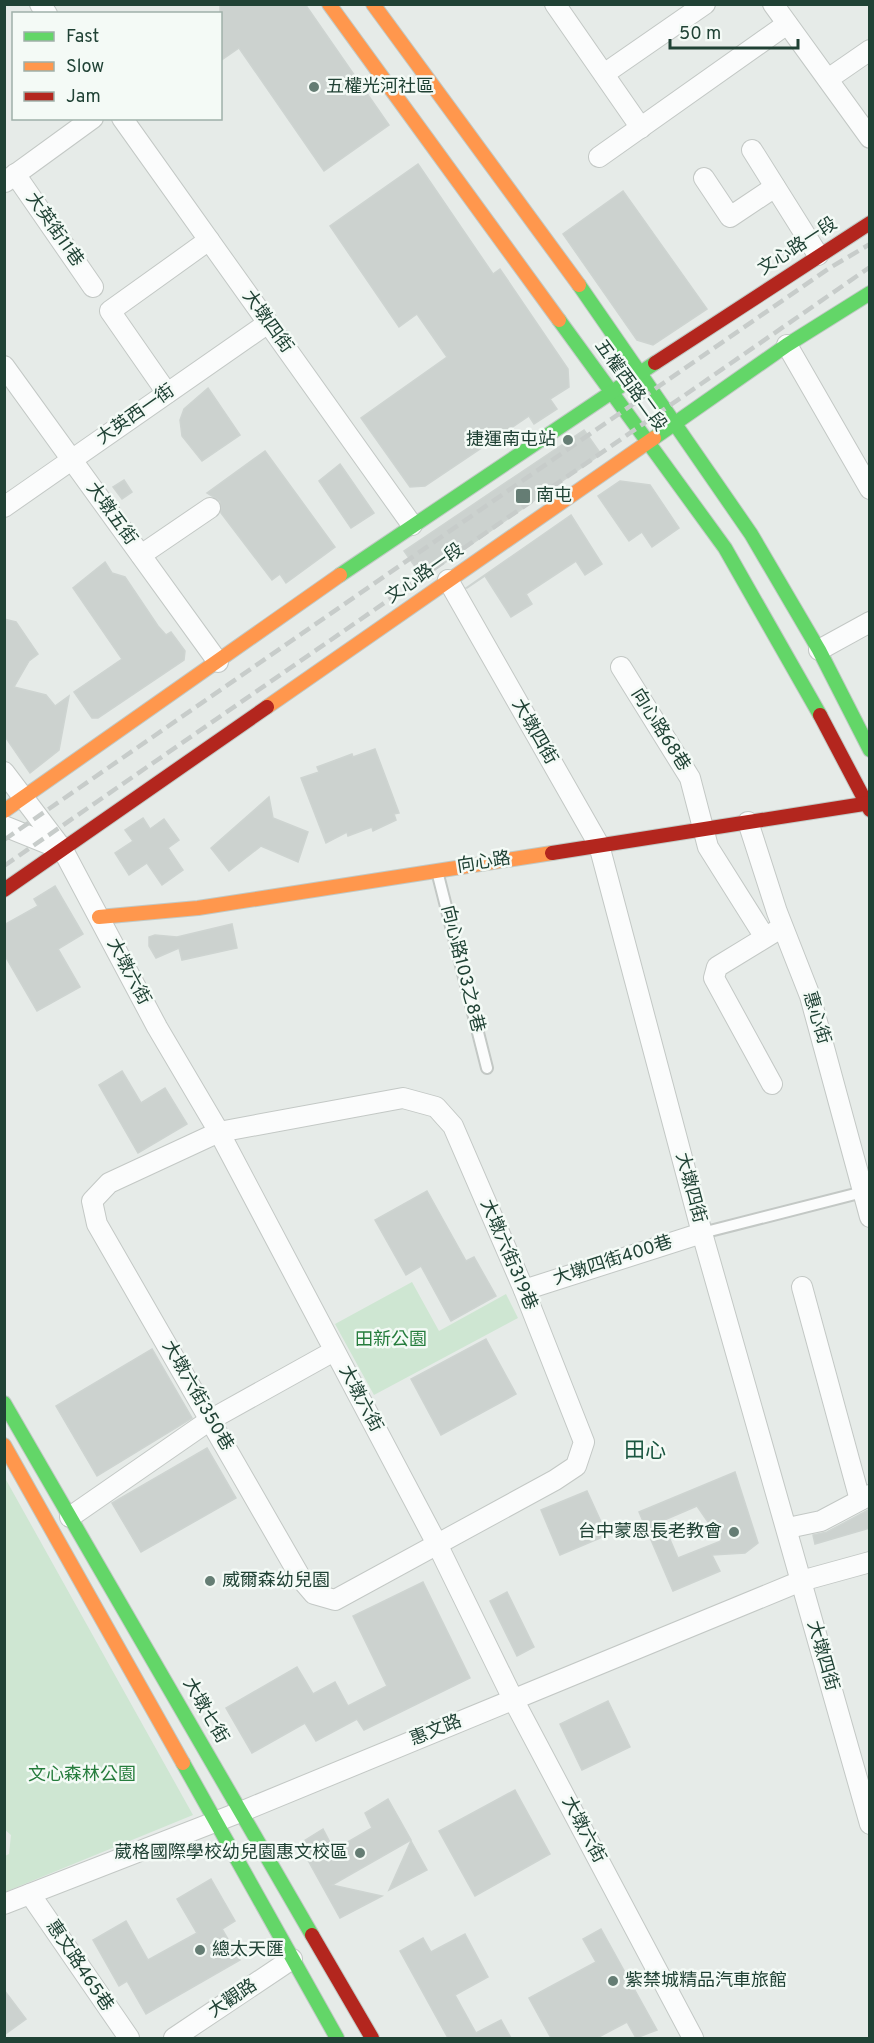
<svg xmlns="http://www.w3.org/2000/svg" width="874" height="2043" viewBox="0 0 874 2043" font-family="Overpass,'Noto Sans TC',sans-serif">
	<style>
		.green { fill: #cee6d2 }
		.building { fill: #ccd2cf; stroke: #ced4d1; stroke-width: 1.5; fill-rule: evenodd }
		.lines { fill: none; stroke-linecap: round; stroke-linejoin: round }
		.lane-casing { stroke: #c3c8c5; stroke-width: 14 }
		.street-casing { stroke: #c3c8c5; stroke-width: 22 }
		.fast-casing { stroke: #c1c9c5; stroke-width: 16 }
		.slow-casing { stroke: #c1c9c5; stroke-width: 16 }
		.jam-casing { stroke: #c1c9c5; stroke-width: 16 }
		.lane { stroke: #fbfcfc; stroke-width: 10 }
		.street { stroke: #fbfcfc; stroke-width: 20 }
		.fast { stroke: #63d668; stroke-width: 14 }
		.slow { stroke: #ff974d; stroke-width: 14 }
		.jam { stroke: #b3261e; stroke-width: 14 }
		.rail { stroke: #c7ccca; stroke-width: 4.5; stroke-dasharray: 12 6; stroke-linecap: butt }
		.poi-dot { fill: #657d74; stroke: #f4faf6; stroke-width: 2 }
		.labels { text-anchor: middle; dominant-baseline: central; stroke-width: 5; stroke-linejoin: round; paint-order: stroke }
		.poi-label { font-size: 18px; fill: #204235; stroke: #f4faf6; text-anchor: start }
		.street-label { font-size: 18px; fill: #204235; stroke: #f4faf6 }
		.park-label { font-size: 18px; fill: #267d3d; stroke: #f4faf6 }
		.quarter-label { font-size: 21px; fill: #1a5640; stroke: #f4faf6 }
	</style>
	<rect width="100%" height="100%" fill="#e6ebe8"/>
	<g class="green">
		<polygon points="412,1282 439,1331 506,1294 518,1318 374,1395 335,1324"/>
		<polygon points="5,1478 193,1815 5,1892 5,1856 9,1854 11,1835 4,1829"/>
	</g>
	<g class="building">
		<polygon points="220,4 305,4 389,125 324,171 239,48 220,61"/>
		<polygon points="418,164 493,274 500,269 568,369 569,387 550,399 557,409 534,424 529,416 425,486 410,487 361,418 447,357 417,314 399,327 330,226"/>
		<polygon points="623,191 707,309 653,345 637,340 563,234"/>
		<polygon points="208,388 240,435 202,461 182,436 180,420 184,409"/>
		<polygon points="584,430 601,454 423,578 404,551"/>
		<polygon points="265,451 335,547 286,583 280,574 272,580 221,513 220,501 207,493"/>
		<polygon points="340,464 374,513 351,528 319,481"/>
		<polygon points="124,480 132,492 122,499 113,487"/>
		<polygon points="620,481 650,485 679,528 652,547 642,532 629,541 598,496"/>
		<polygon points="571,515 602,564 585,575 576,561 526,594 532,604 511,617 485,576 467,588 466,588"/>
		<polygon points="105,562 112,573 125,577 158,626 166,635 171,632 185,651 184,660 98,718 92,718 74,692 122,659 73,588"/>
		<polygon points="4,619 16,622 38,654 29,661 14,687 46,695 55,706 69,696 59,750 30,773 4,735"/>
		<polygon points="375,749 399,813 394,814 396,820 373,831 372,827 348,836 347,832 326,843 301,778 319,772 317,767 352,754 353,757"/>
		<polygon points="269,797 273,818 308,832 298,862 261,846 229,871 211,848"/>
		<polygon points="143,818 150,829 164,819 179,840 168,848 183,870 162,885 147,863 129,875 115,853 133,841 125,830"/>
		<polygon points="55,886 83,934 58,949 80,987 37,1011 4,954 4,925 38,906 34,899"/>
		<polygon points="232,924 237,948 182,960 179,948 156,958 149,946 149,937 155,935 177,937"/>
		<polygon points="122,1071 141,1103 165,1088 187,1124 138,1153 99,1085"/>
		<polygon points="427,1191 466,1261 474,1257 496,1296 451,1321 421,1266 406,1275 375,1220"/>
		<polygon points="486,1339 516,1394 441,1435 411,1379"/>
		<polygon points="152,1349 192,1418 97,1476 56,1406"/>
		<polygon points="207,1448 236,1498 141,1552 112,1503"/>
		<path d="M735 1472 758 1543 745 1553 712 1555 720 1571 673 1591 639 1512ZM697 1506 721 1541 678 1558 662 1521Z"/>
		<polygon points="587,1491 607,1535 560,1555 541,1510"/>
		<polygon points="870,1509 870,1528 815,1544 813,1535 827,1532"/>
		<polygon points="423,1582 470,1678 364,1730 357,1719 316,1741 305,1723 252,1753 226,1708 297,1667 313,1694 335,1682 348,1706 387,1686 353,1616"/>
		<polygon points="507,1592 534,1647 517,1656 490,1601"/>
		<polygon points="608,1701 630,1747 582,1770 560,1724"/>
		<polygon points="515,1790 550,1854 475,1896 439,1831"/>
		<polygon points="388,1799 411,1840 332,1885 382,1896 340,1918 299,1844 323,1829 334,1850 372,1828 365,1813"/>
		<polygon points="411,1841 427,1870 389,1890"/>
		<polygon points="211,1879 235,1921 222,1929 240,1960 146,2014 127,1981 119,1986 93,1940 126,1921 148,1960 197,1933 177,1899"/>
		<polygon points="601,1929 657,2030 636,2038 627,2022 597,2038 551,2038 529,1998 596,1962 583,1939"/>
		<polygon points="465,1934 488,1977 455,1995 476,2033 501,2020 511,2038 448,2038 400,1951 423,1938 431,1952"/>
		<polygon points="4,1990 26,2019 4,2035"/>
	</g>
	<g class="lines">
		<defs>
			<g id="lane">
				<polyline points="437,871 487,1068"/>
				<polyline points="702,1233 863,1192"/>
			</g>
			<g id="street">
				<polyline points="40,4 47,14"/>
				<polyline points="555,4 641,128"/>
				<polyline points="773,4 870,138"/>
				<polyline points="604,74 705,4"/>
				<polyline points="828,79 870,50"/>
				<polyline points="122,118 412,525"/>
				<polyline points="752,150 818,255"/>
				<polyline points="599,157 787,24"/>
				<polyline points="15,174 93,287"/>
				<polyline points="704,178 730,217 775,187"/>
				<polyline points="5,182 93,118"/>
				<polyline points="787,345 870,489"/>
				<polyline points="4,366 218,662"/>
				<polyline points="167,393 110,311 209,240"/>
				<polyline points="4,507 268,323"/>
				<polyline points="141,555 210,508"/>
				<polyline points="448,580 599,845 702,1233 870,1824"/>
				<polyline points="819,650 870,622"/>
				<polyline points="621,667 690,778 708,847 764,936"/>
				<polyline points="4,772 63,850 157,1027 219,1132 437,1544 513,1699 693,2038"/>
				<polyline points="748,822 777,912 810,996 870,1217"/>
				<polyline points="4,826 61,849"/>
				<polyline points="772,1084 714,978 717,967 776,931"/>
				<polygon points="403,1098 436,1107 453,1126 524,1290 584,1442 576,1466 555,1480 335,1600 314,1594 302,1580 97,1224 92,1201 109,1183 219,1132"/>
				<polyline points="802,1287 860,1500"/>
				<polyline points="524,1290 702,1233"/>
				<polyline points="70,1517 210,1420 334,1351"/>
				<polyline points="788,1528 821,1521 870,1495"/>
				<polyline points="30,1894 129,2038"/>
				<polyline points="4,1904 243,1811 801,1581 870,1562"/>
				<polyline points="174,2038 292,1959"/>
			</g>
			<g id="fast">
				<polyline points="579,285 751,534 819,650 870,750"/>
				<polyline points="559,320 725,548 820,715"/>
				<polyline points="654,438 787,345 870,293"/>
				<polyline points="340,575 655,363"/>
				<polyline points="4,1403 312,1935"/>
				<polyline points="183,1763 337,2038"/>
			</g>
			<g id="slow">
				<polyline points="329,4 559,320"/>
				<polyline points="373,4 579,285"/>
				<polyline points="267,707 654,438"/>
				<polyline points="4,811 340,575"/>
				<polyline points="99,917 198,908 552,853"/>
				<polyline points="4,1445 183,1763"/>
			</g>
			<g id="jam">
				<polyline points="655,363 870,223"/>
				<polyline points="820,715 870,810"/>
				<polyline points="552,853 870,803"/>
				<polyline points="4,890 267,707"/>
				<polyline points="312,1935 372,2038"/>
			</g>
		</defs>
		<use href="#lane" class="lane-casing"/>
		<use href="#street" class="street-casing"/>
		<use href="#fast" class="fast-casing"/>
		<use href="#slow" class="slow-casing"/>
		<use href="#jam" class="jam-casing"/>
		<use href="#lane" class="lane"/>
		<use href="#street" class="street"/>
		<use href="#fast" class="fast"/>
		<use href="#slow" class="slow"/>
		<use href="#jam" class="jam"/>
		<g class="rail">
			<polyline points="4,840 828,269 870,244"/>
			<polyline points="4,866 870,267"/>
		</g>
	</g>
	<g class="poi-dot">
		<circle cx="314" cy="87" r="6"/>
		<circle cx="568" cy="440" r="6"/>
		<rect x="515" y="488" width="16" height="16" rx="3"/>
		<circle cx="734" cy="1532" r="6"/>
		<circle cx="210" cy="1581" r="6"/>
		<circle cx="360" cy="1853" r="6"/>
		<circle cx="200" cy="1950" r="6"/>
		<circle cx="613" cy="1981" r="6"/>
	</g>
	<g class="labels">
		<g class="poi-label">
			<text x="326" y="87">五權光河社區</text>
			<text x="556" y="440" text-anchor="end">捷運南屯站</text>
			<text x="536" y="496">南屯</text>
			<text x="722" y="1532" text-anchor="end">台中蒙恩長老教會</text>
			<text x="222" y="1581">威爾森幼兒園</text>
			<text x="348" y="1853" text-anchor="end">葳格國際學校幼兒園惠文校區</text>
			<text x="212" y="1950">總太天匯</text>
			<text x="625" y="1981">紫禁城精品汽車旅館</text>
		</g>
		<g class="street-label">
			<text transform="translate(54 230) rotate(55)">大英街11巷</text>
			<text transform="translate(798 247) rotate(-33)">文心路一段</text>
			<text transform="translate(267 322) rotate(54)">大墩四街</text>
			<text transform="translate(630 386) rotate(54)">五權西路二段</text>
			<text transform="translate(136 415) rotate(-35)">大英西一街</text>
			<text transform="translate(111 514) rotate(54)">大墩五街</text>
			<text transform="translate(425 574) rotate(-35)">文心路一段</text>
			<text transform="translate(660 730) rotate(58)">向心路68巷</text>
			<text transform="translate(534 732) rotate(60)">大墩四街</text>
			<text transform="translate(484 863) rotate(-9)">向心路</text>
			<text transform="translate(462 969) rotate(76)">向心路103之8巷</text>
			<text transform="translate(128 972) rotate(62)">大墩六街</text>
			<text transform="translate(816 1018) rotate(73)">惠心街</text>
			<text transform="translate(690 1188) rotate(75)">大墩四街</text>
			<text transform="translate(508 1255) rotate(67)">大墩六街319巷</text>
			<text transform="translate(613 1261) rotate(-18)">大墩四街400巷</text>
			<text transform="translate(197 1396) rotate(60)">大墩六街350巷</text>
			<text transform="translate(360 1399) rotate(62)">大墩六街</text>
			<text transform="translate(822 1656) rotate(74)">大墩四街</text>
			<text transform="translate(205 1711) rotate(60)">大墩七街</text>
			<text transform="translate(436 1731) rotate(-22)">惠文路</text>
			<text transform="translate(583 1830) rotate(62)">大墩六街</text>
			<text transform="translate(79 1966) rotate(56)">惠文路465巷</text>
			<text transform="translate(233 1999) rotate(-34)">大觀路</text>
		</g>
		<g class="park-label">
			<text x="391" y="1340">田新公園</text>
			<text x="82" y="1775">文心森林公園</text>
		</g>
		<g class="quarter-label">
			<text x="645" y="1451">田心</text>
		</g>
	</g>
	<rect width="874" height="2043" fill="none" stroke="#204235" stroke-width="12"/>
	<rect x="12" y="12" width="210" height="108" fill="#f4faf6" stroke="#9fb0a9" stroke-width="1.5"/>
	<rect x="24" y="32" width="30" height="9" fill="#63d668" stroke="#9fb0a9" stroke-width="1.5"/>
	<text x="66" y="42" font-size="18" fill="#204235">Fast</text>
	<rect x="24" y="62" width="30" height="9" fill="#ff974d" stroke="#9fb0a9" stroke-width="1.5"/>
	<text x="66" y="72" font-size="18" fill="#204235">Slow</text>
	<rect x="24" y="92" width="30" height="9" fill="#b3261e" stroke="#9fb0a9" stroke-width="1.5"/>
	<text x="66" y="102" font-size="18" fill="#204235">Jam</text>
	<path d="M670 39v9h128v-9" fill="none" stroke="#204235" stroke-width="3"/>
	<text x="679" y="39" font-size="18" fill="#204235" stroke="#f4faf6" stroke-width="4.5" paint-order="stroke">50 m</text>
</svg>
